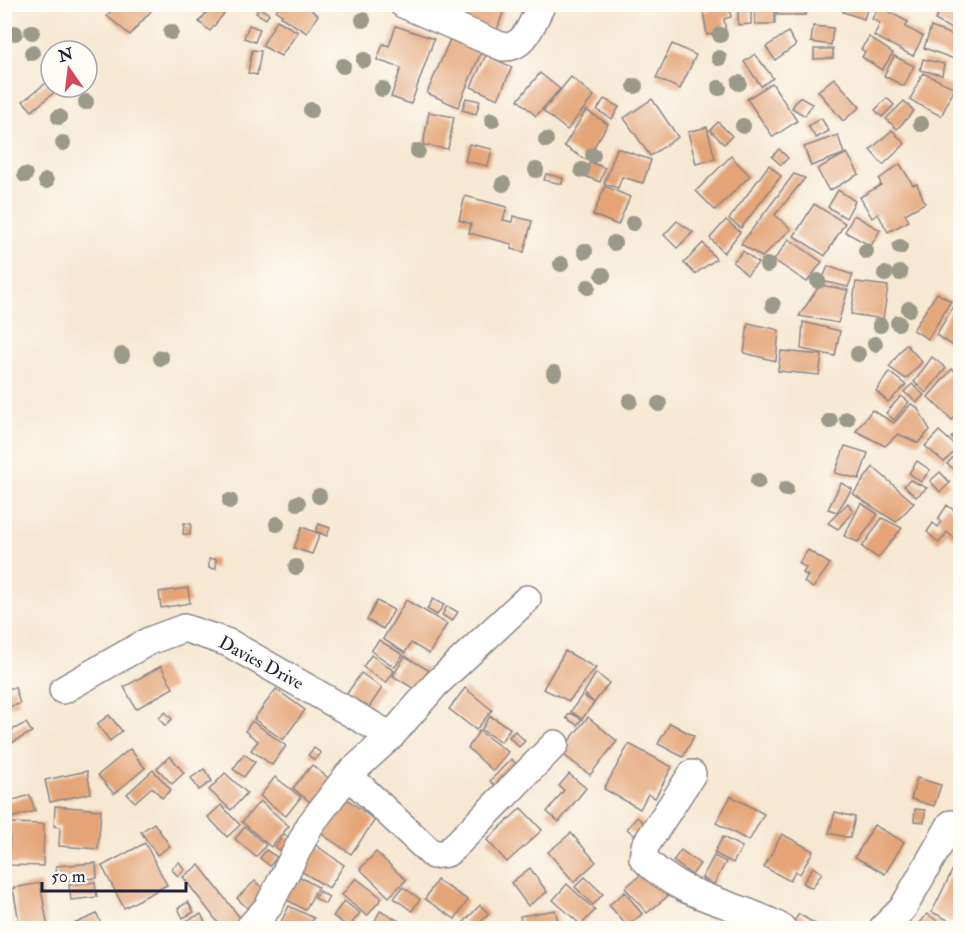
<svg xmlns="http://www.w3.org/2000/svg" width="965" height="933" viewBox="0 0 965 933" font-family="'IM FELL Double Pica',serif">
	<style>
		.building { fill: #e4a477 }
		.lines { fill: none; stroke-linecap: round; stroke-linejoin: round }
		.minor-casing { stroke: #8c8586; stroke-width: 30 }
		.minor { stroke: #fff; stroke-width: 27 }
		.tree { fill: #9b998a }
		.labels { text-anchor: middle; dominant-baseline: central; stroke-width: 4.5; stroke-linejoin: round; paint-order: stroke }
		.street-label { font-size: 18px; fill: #22223b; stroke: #fdfcf7 }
	</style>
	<rect width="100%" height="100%" fill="#fdfcf7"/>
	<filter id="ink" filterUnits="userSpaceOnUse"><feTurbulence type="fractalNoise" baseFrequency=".0167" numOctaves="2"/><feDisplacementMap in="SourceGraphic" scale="12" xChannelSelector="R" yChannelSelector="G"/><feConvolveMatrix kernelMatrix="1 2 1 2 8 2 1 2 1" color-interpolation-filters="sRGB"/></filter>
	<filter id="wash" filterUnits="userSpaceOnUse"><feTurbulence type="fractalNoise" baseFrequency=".008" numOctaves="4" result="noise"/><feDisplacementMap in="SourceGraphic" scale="24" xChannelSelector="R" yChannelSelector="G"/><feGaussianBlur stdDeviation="1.35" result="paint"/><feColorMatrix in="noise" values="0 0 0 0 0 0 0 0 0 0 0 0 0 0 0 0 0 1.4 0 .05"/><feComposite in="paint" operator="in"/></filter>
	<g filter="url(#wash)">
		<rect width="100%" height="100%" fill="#f6e8d2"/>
		<g id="blocks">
			<g class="building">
				<polygon points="117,4 157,4 130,35 107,16"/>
				<polygon points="213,4 219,4 226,11 210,31 199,22"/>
				<polygon points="280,4 313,4 315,6 312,11 318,15 307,33 281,17 282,15 276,11"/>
				<polygon points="441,4 506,4 497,30 439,12"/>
				<rect x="755" y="4" width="20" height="20"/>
				<rect x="777" y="4" width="29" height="11"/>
				<polygon points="846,4 869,4 864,19 843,12"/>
				<polygon points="902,4 919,4 914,11"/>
				<polygon points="709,5 729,5 731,17 724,19 726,32 707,35 703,11 710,10"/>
				<polygon points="879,6 908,22 905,27 923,36 913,56 874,36 880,23 872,19"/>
				<polygon points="943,6 960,15 960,34 935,20"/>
				<polygon points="259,7 269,14 266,19 256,13"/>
				<polygon points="738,11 751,11 751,24 738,25"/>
				<polygon points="277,20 298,32 281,56 262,46"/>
				<polygon points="249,25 260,29 255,42 244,38"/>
				<polygon points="396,26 434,39 411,104 391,97 401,68 377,60 383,44 389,46"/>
				<polygon points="813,26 833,28 831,45 811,42"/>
				<polygon points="931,27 960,38 957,60 924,48"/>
				<polygon points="788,32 796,45 775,60 766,47"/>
				<polygon points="451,37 482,50 458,107 427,93"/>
				<polygon points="869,37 893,53 882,70 862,57 865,52 861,49"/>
				<polygon points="672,44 696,55 680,89 656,78"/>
				<polygon points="814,49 833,49 833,58 814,59"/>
				<polygon points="252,50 261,51 257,75 248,73"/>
				<polygon points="755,54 773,78 761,86 744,62"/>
				<polygon points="486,55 512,67 498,99 471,87"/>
				<polygon points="894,56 914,66 904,86 884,76"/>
				<polygon points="923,59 944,64 942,75 920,70"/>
				<polygon points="540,73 560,89 536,116 518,100"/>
				<polygon points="923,73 955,88 941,116 910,100"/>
				<polygon points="571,77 594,96 567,130 543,111"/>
				<polygon points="834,78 860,107 843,121 818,91"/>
				<polygon points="50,80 51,87 58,89 32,111 23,101"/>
				<polygon points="772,83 797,121 773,137 747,99"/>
				<polygon points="799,97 812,104 805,116 792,108"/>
				<polygon points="466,98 480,101 476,114 462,110"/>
				<polygon points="887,98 894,105 882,117 875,110"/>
				<polygon points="604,99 619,107 612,119 597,110"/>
				<polygon points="652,99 678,137 650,156 624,118"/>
				<polygon points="904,101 914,111 897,129 886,119"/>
				<polygon points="586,110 608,124 586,160 564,146"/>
				<polygon points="429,112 454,117 448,149 423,145"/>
				<polygon points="821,118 829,131 816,138 808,126"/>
				<polygon points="718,122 732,136 724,144 710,130"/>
				<polygon points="707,127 715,159 696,164 688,132"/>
				<polygon points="892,130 905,144 883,165 870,150"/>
				<polygon points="838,135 844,154 811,166 804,147"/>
				<polygon points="469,144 492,149 488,166 465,161"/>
				<polygon points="617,148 651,160 643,183 622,177 618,188 604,184"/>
				<polygon points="779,149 788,158 781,165 772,157"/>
				<polygon points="847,153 859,174 829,191 817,169"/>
				<polygon points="731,156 750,176 715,210 696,191"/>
				<polygon points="590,162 605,168 600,182 585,176"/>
				<polygon points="900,164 913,185 917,184 925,203 905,214 909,221 888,232 878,214 872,218 860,197 881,185 879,179"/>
				<polygon points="769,165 781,176 741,228 729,219"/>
				<polygon points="546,174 563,178 562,184 544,180"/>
				<polygon points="794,174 805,178 775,215 791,229 762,257 741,244"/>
				<polygon points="958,175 960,175 960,206 957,205"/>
				<polygon points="605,186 630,197 618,225 593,215"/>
				<polygon points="838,190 855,201 846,218 828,207"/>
				<polygon points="465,196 507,207 503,220 512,222 513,216 532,221 524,252 511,249 512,244 469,233 471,224 459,220"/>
				<polygon points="814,204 845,223 825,256 794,236"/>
				<polygon points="854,215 880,230 871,246 845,232"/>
				<polygon points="726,220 740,232 724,253 710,238"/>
				<polygon points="677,221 693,232 677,248 664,235"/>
				<polygon points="789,239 822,262 807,282 774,260"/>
				<polygon points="703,243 716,259 695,274 684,263"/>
				<polygon points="743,251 758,263 747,275 733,262"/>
				<polygon points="828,266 853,275 848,287 822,281"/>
				<polygon points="856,282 888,286 883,319 851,314"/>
				<polygon points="820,285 848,290 838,323 799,316"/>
				<polygon points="937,293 951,301 928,339 913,330"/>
				<polygon points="960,296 960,350 936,335"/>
				<polygon points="803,322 840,331 835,356 801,349"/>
				<polygon points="748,323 779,330 776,361 744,353"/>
				<polygon points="906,344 922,362 906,379 889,367"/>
				<polygon points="781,351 822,355 819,375 778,371"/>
				<polygon points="932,357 946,368 926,393 914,382"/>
				<polygon points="952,369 960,376 960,412 952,420 928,397"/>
				<polygon points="889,372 906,385 888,402 876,391"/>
				<polygon points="912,384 924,395 917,402 904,392"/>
				<polygon points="901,396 909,402 894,420 886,413"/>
				<polygon points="911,404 917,407 930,430 918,443 898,434 885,446 856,431 872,410 894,423"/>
				<polygon points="960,429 960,446 951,438"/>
				<polygon points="939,431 958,448 944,462 925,446"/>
				<polygon points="845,446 868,453 859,479 835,473"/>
				<polygon points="957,453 960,456 960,467 957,471 947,464"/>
				<polygon points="917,461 930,470 921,482 909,473"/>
				<polygon points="873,467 914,503 896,522 853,494"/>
				<polygon points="940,472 950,483 940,492 930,481"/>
				<polygon points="910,480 927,488 916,497 904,486"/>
				<polygon points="841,483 852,489 837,512 828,509"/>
				<polygon points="848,503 853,512 838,529 828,523"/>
				<polygon points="861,503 878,514 858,542 844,536"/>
				<polygon points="947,505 960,515 960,528 954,538 947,532 939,543 927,532 933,523 938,527 941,522 938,519"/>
				<polygon points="882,518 902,528 878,558 862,547"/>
				<polygon points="184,523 191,524 190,535 183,534"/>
				<polygon points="319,524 330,528 327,536 316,531"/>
				<polygon points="302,527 320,534 312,554 294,548"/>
				<polygon points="808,550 830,564 813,588 804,582 808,576 803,573 806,568 799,563"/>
				<polygon points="209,559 216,559 216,569 209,568"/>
				<polygon points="188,588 190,603 161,608 159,592"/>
				<polygon points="433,599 444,605 437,615 427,609"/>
				<polygon points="406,600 447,624 429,654 411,643 405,653 383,639"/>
				<polygon points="377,601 394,610 383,629 367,620"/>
				<polygon points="447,606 458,612 452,621 442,615"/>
				<polygon points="379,640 403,655 395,667 371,651"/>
				<polygon points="565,651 596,668 569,701 543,689"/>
				<polygon points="371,655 394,671 386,683 363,667"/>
				<polygon points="405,656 433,673 421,693 393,676"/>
				<polygon points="161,666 173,688 136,709 124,687"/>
				<polygon points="361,673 382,688 368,709 346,695"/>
				<polygon points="596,673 609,683 582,719 571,711 582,695 594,703 584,693"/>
				<polygon points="15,687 20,704 7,707 4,690"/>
				<polygon points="465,688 492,710 476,730 449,709"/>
				<polygon points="276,689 305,710 283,740 254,719"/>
				<polygon points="165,712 172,719 165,726 159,718"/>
				<polygon points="570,713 582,719 577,725 566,718"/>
				<polygon points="109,715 122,731 110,741 97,724"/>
				<polygon points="490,716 510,728 501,742 481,730"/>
				<polygon points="588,717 617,741 590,775 560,752"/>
				<polygon points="252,721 286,746 272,765 251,750 258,741 245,731"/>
				<polygon points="26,723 32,732 4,747 4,734"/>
				<polygon points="670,723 694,736 683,757 658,744"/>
				<polygon points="479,731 508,752 493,771 468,748"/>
				<polygon points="515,731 525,741 519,747 509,737"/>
				<polygon points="629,744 672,767 655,798 648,794 640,809 604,789"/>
				<polygon points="314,748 321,753 315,760 308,755"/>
				<polygon points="130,749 145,768 114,794 98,775"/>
				<polygon points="244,754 255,762 244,777 233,769"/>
				<polygon points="170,756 184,773 172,784 157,768"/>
				<polygon points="511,759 524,770 503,792 490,781"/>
				<polygon points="312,765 333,782 315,806 293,788"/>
				<polygon points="204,769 212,781 199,790 191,778"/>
				<polygon points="153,770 171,790 162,798 152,787 135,802 127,794"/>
				<polygon points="87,771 91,793 50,802 45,780"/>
				<polygon points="225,773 247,793 231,810 209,790"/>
				<polygon points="569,774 586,788 559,822 547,812 564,790 559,786"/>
				<polygon points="275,777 301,797 286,816 260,796"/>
				<polygon points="917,778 941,785 934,806 911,799"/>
				<polygon points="30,795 35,811 4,820 4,803"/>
				<polygon points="731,796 764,814 749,841 716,823"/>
				<polygon points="344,797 375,820 351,854 319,832"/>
				<polygon points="260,801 289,826 271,847 242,822"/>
				<polygon points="221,805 240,825 227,837 208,817"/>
				<polygon points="55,806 101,810 98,849 59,846 60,827 54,826"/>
				<polygon points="521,808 542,830 507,862 487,840"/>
				<polygon points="915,809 925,810 924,822 914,821"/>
				<polygon points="835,812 855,817 850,838 829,833"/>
				<polygon points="637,817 651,829 641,841 627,829"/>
				<polygon points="10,823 44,824 43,866 9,865"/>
				<polygon points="154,823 170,846 157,855 141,832"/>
				<polygon points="874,825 904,842 885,874 855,857"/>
				<polygon points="245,827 266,845 256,857 235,839"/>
				<polygon points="571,833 596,862 574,882 548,852"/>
				<polygon points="284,834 294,842 285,854 275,847"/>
				<polygon points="782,834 813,851 800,874 795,871 790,881 764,867"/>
				<polygon points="723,837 742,847 733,863 714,853"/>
				<polygon points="145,843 167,885 124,908 102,866"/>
				<polygon points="314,844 344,865 329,888 299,870"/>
				<polygon points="266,850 277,857 270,866 260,858"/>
				<polygon points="681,850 700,864 692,875 673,861"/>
				<polygon points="376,852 406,880 389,897 360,869"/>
				<polygon points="714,856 726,862 714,884 702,878"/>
				<polygon points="179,862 185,870 178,876 171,869"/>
				<polygon points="96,863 97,878 57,881 56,866"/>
				<polygon points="199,865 241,919 229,928 222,928 183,877"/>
				<polygon points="813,867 822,873 812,888 803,883"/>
				<polygon points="530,868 547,892 528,906 511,883"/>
				<polygon points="953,869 960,873 960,926 932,912"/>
				<polygon points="646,870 668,896 647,913 625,888"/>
				<polygon points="293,873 318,887 305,910 280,896"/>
				<polygon points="585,877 603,894 593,905 575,887"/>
				<polygon points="356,878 382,898 367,916 342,895"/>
				<polygon points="437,880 468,900 455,919 425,899"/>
				<polygon points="255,881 267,893 249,910 237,898"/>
				<polygon points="95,882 97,897 71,900 69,885"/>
				<polygon points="40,883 48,928 20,928 13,888"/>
				<polygon points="567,884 595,910 581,925 553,900"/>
				<polygon points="403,887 420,899 412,911 394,898"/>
				<polygon points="319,891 329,897 325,904 315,898"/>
				<polygon points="625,892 642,914 627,926 609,905"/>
				<polygon points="344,901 360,913 349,927 333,916"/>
				<polygon points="188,902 194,912 183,918 178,908"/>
				<polygon points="480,905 489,914 474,928 470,928 464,922"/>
				<polygon points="289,906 314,918 308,928 278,928"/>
				<polygon points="555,910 560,928 522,928 520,916"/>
				<polygon points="380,911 405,924 402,928 371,928"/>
				<polygon points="97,914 103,928 73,928 71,925"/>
				<polygon points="201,914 208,928 186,928 183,922"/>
				<polygon points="799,914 822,928 798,928 792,924"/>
				<polygon points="927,914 948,928 916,928"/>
			</g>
		</g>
	</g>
	<g filter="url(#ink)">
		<use href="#blocks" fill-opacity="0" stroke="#8c8586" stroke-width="1.5"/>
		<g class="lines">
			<defs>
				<g id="minor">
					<path d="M403 4 503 47C526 48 532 22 542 4"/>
					<polyline points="63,690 149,641 184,628 229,643 391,736"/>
					<path d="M692 774 645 846 643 858C685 901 732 900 782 928"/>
					<polyline points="348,775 433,855 447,853 457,844 555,744"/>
					<polyline points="249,928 268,907 310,825 348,775 391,736 436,684 527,599"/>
					<polyline points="883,928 903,908 951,824"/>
				</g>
			</defs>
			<use href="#minor" class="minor-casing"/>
			<use href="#minor" class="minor"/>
		</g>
		<g class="tree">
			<circle cx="363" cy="20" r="8"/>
			<circle cx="32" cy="32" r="8"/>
			<circle cx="171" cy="32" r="8"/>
			<circle cx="15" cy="33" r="8"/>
			<circle cx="720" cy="35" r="8"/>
			<circle cx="32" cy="53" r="8"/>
			<circle cx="719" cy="58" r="8"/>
			<circle cx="364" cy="60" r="8"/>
			<circle cx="343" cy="66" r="8"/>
			<circle cx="739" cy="83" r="8"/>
			<circle cx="635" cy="86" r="8"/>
			<circle cx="719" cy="88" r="8"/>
			<circle cx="382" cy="89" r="8"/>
			<circle cx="86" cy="102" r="8"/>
			<circle cx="311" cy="110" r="8"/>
			<circle cx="59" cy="117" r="8"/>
			<circle cx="492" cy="120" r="8"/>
			<circle cx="921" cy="124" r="8"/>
			<circle cx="743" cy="126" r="8"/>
			<circle cx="546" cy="140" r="8"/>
			<circle cx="63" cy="143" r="8"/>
			<circle cx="418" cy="151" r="8"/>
			<circle cx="593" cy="155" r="8"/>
			<circle cx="536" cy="170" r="8"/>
			<circle cx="582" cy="170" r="8"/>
			<circle cx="25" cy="175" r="8"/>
			<circle cx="46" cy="181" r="8"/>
			<circle cx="503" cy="184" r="8"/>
			<circle cx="633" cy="223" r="8"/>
			<circle cx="614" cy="243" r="8"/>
			<circle cx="900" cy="247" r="8"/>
			<circle cx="585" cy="251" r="8"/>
			<circle cx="866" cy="251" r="8"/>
			<circle cx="561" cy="264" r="8"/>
			<circle cx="767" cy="265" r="8"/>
			<circle cx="900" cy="273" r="8"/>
			<circle cx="885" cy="274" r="8"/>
			<circle cx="603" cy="275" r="8"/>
			<circle cx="818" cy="281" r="8"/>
			<circle cx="588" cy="287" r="8"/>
			<circle cx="773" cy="305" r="8"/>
			<circle cx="909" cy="309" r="8"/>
			<circle cx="898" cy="323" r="8"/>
			<circle cx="880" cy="325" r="8"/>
			<circle cx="875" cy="344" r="8"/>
			<circle cx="858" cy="354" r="8"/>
			<circle cx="122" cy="355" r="8"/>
			<circle cx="161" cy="358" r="8"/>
			<circle cx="554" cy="373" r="8"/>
			<circle cx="630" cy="401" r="8"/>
			<circle cx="659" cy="404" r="8"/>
			<circle cx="847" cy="419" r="8"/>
			<circle cx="830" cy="421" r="8"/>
			<circle cx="758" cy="481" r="8"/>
			<circle cx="786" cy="489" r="8"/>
			<circle cx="319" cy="496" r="8"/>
			<circle cx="230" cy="501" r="8"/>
			<circle cx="298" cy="503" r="8"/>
			<circle cx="277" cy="524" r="8"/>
			<circle cx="296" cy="567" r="8"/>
		</g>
	</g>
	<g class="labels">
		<g class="street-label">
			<text transform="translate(261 663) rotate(28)">Davies Drive</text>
		</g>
	</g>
	<rect width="965" height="933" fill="none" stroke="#fdfcf7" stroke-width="24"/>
	<g transform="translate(69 69) rotate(346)"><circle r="28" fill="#fdfcf7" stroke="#a5a5ac" stroke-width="1.5"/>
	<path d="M0-4.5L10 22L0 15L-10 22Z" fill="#d1495b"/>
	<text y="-9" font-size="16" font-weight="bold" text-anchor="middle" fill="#22223b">N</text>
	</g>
	<path d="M42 882v9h144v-9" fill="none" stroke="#22223b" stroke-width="3"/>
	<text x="51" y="882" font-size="18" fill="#22223b" stroke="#fdfcf7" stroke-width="4.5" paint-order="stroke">50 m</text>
</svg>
